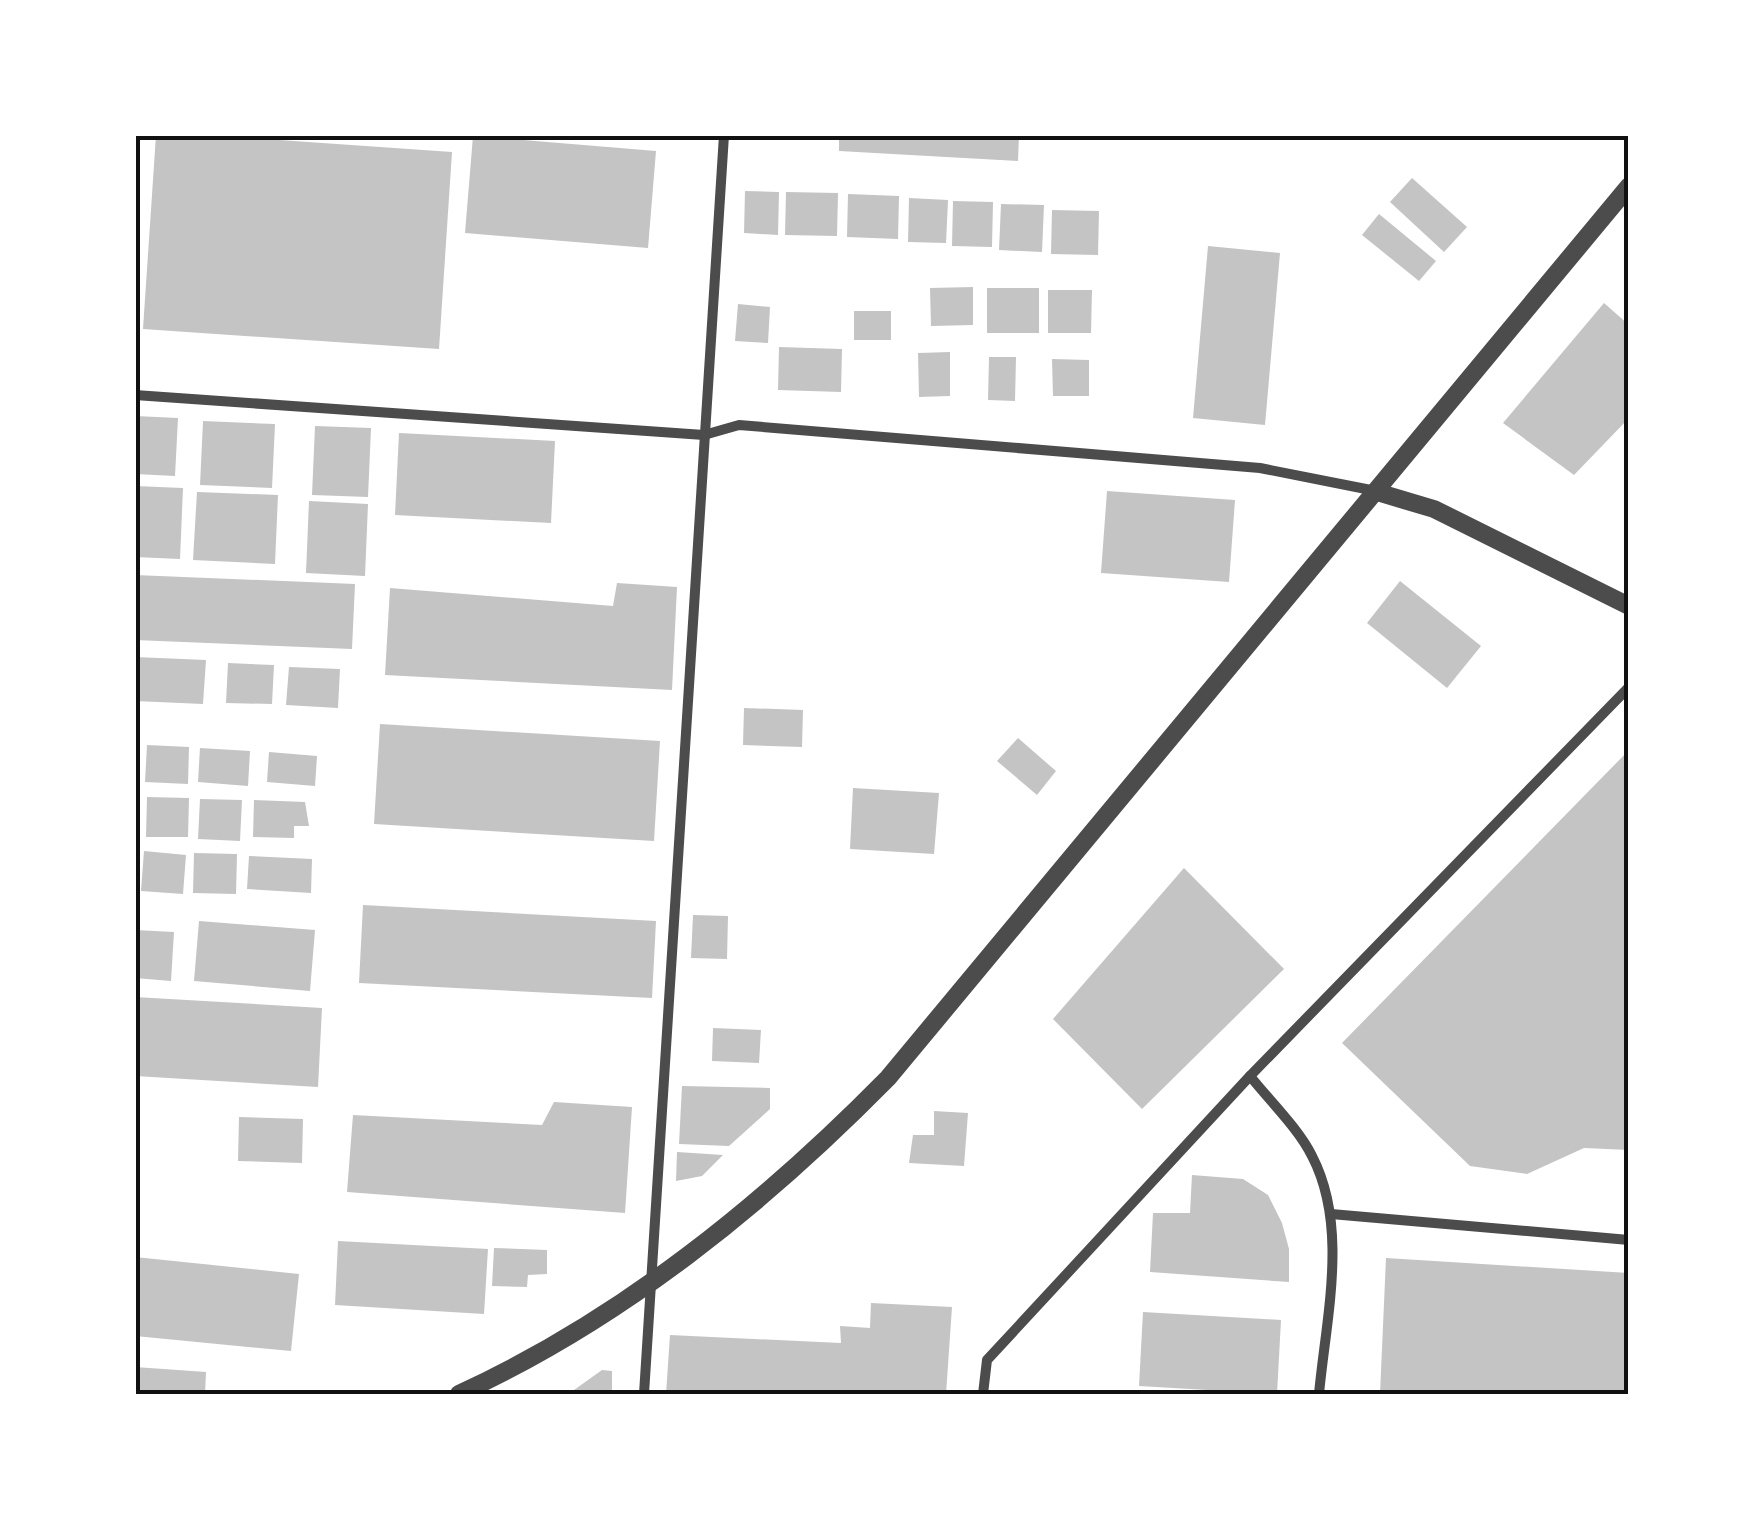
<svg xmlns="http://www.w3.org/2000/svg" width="1764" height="1529" viewBox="0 0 1764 1529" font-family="Signika,sans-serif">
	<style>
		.building { fill: #c4c4c4 }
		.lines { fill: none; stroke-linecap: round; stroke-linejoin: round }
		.minor { stroke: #4c4c4c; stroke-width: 10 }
		.tertiary { stroke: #4c4c4c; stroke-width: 18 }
		.neatline { fill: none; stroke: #111; stroke-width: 4 }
	</style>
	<rect width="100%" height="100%" fill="#fff"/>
	<g class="building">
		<polygon points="156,135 207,135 452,152 439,349 143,329"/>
		<polygon points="839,135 1019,135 1018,161 839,151"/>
		<polygon points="473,136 656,151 648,248 465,233"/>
		<polygon points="1412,178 1467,227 1444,252 1390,202"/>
		<polygon points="745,191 779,192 778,235 744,233"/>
		<polygon points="786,192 838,193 837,236 785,235"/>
		<polygon points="848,194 899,196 898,239 847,237"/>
		<polygon points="909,198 948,200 946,243 908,242"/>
		<polygon points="953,201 993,202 992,247 952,246"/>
		<polygon points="1001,204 1044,205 1042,252 999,250"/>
		<polygon points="1052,210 1099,211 1098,255 1051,254"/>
		<polygon points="1379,214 1436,261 1419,281 1362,235"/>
		<polygon points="1208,246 1280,253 1265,425 1193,418"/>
		<polygon points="973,287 973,325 931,326 930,288"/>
		<rect x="987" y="288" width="52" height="45"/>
		<polygon points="1048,290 1092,290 1091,333 1048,333"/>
		<polygon points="1604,303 1629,325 1629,418 1574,475 1503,423"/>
		<polygon points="738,304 770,307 768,343 735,341"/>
		<rect x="854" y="311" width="37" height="29"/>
		<polygon points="779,347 842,349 841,392 778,390"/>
		<polygon points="950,352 950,396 919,397 918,353"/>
		<polygon points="989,357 1016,357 1015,401 988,400"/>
		<polygon points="1052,359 1089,360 1089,396 1053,396"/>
		<polygon points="135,416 178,418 175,476 135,474"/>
		<polygon points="203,421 275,424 272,488 200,485"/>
		<polygon points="315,426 371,428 368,497 312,495"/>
		<polygon points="399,433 555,441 551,523 395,515"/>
		<polygon points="135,486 183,488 180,559 135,557"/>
		<polygon points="1107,491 1235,500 1229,582 1101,573"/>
		<polygon points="197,492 278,495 275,564 193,560"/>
		<polygon points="309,501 368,504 365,576 306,573"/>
		<polygon points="135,575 355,584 352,649 135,640"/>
		<polygon points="1400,581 1481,646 1447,688 1367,623"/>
		<polygon points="617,583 677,587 672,690 385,675 390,588 613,606"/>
		<polygon points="135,657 206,660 203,704 135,701"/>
		<polygon points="228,663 274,665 272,704 226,703"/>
		<polygon points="289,667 340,669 338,708 286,705"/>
		<polygon points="744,708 803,710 802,747 743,745"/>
		<polygon points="380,724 660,741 654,841 374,824"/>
		<polygon points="1018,738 1056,771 1037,795 997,761"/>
		<polygon points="147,745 189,747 188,784 145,782"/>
		<polygon points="200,748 250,751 248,786 198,782"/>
		<polygon points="1629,750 1629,1150 1584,1148 1527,1174 1470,1166 1342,1043"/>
		<polygon points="269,752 317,756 315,786 267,782"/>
		<polygon points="853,788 939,793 934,854 850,849"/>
		<polygon points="147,797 189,798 188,837 146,837"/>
		<polygon points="200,799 242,800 240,841 198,839"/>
		<polygon points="254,800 305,802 309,826 294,826 294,838 253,837"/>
		<polygon points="144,851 186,855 183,894 141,891"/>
		<polygon points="194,853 237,854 236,894 193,893"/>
		<polygon points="249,856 312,859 311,893 247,889"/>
		<polygon points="1184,868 1284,969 1142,1109 1053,1019"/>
		<polygon points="363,905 656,921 652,998 359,983"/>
		<polygon points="693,915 728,916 727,959 691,958"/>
		<polygon points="199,921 315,930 310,991 194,981"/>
		<polygon points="135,930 174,932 171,981 135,978"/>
		<polygon points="135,997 322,1008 318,1087 135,1076"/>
		<polygon points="713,1028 761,1030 759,1063 712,1061"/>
		<polygon points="682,1086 770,1088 770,1109 729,1146 679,1144"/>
		<polygon points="554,1102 632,1107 625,1213 347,1192 353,1115 542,1125"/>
		<polygon points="934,1111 968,1113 964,1166 909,1163 913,1135 934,1135"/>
		<polygon points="239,1117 303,1119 302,1163 238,1161"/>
		<polygon points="677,1152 723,1155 702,1176 676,1181"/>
		<polygon points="1192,1175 1243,1179 1268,1195 1282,1223 1289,1249 1289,1282 1150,1272 1153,1213 1190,1213"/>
		<polygon points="338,1241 488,1249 484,1314 335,1305"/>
		<polygon points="494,1248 547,1250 547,1274 528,1275 527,1287 492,1286"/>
		<polygon points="135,1257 299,1274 291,1351 135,1336"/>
		<polygon points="1386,1258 1629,1273 1629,1394 1380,1394"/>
		<polygon points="871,1303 952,1307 946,1394 666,1394 670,1335 841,1343 840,1326 870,1328"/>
		<polygon points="1143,1312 1281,1320 1277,1394 1139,1386"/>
		<polygon points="135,1367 206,1372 205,1394 135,1394"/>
		<polygon points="602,1370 612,1371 612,1394 574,1394 574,1390"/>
	</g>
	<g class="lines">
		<g class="minor">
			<polyline points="135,395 704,435 739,425 1260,468 1376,491"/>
			<path d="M1250 1076C1269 1100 1299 1129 1312 1156 1349 1227 1326 1318 1319 1394"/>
			<polyline points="1331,1214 1629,1240"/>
			<polyline points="644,1394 724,135"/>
			<polyline points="983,1394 987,1360 1250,1076 1629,687"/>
		</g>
		<g class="tertiary">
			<polyline points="1377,492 1434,509 1629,606"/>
			<path d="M459 1394C622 1319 763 1205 888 1078L1629 186"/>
		</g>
	</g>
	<rect width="1764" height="1529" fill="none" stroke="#ffffff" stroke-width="275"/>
	<rect x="138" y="138" width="1488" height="1254" class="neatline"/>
</svg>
